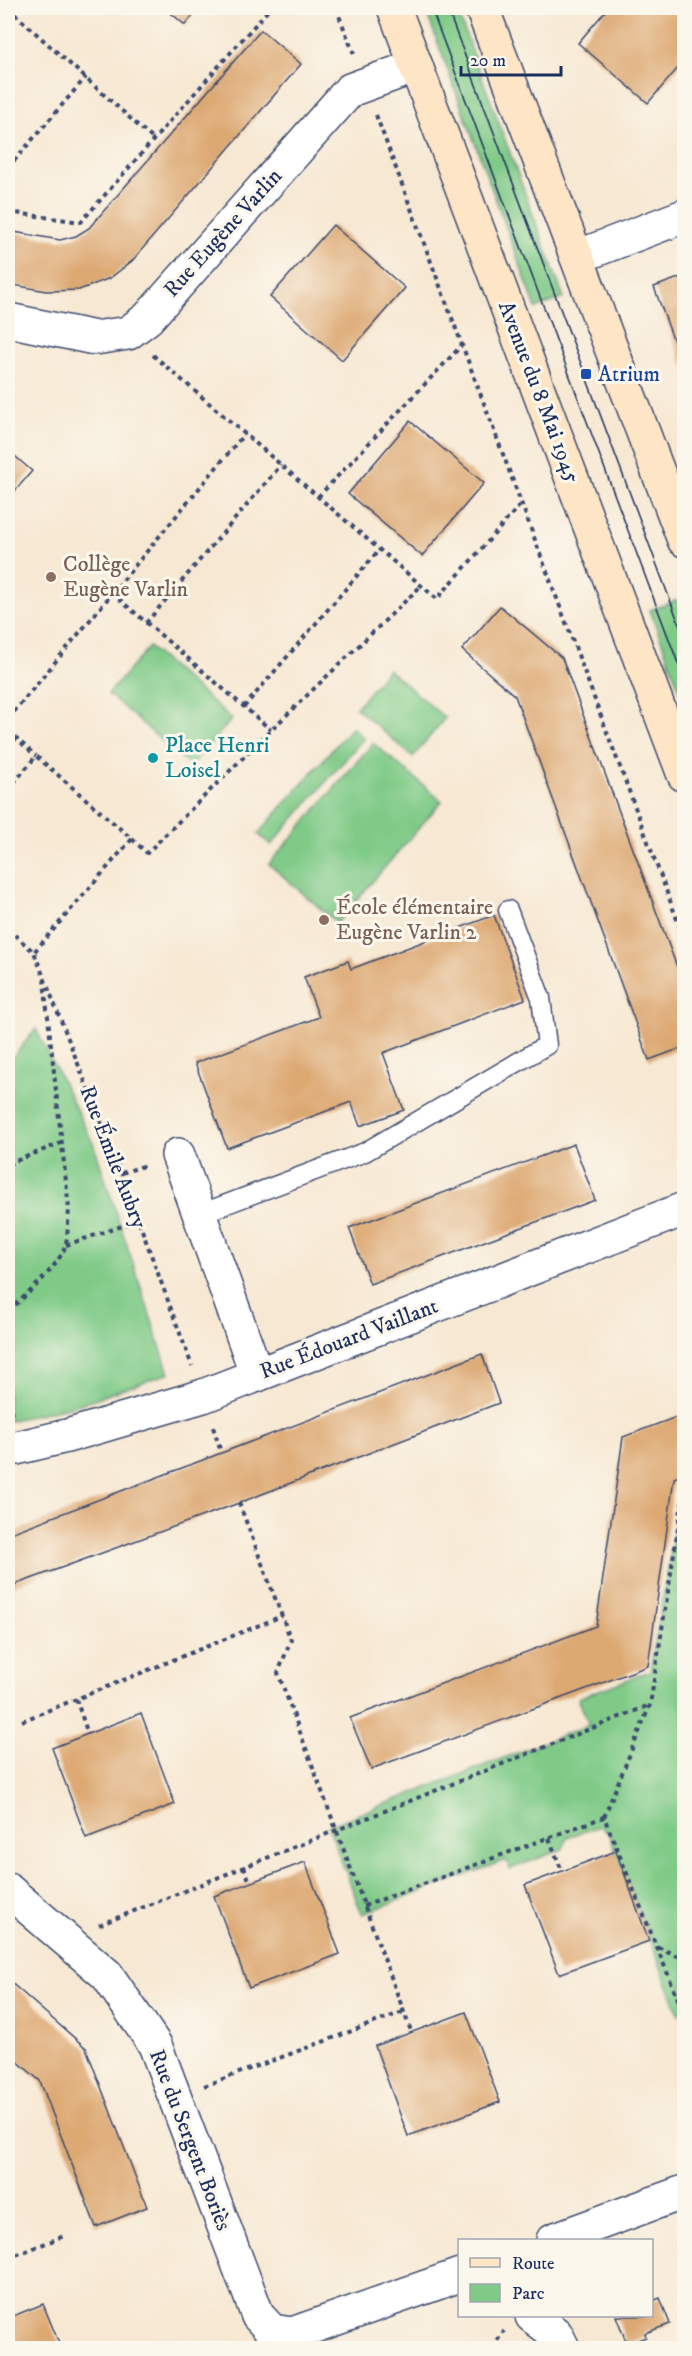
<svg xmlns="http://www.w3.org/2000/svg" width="692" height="2356" viewBox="0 0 692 2356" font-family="'IM FELL DW Pica',serif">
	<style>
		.green { fill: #7fca87; stroke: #4d7c72; stroke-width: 1.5 }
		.building { fill: #dda973 }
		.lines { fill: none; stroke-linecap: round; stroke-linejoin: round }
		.lane-casing { stroke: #3c4b70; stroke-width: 21 }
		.street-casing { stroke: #3c4b70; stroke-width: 36 }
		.secondary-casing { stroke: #3c4b70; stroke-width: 36 }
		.path { stroke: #3c4b70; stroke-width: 4; stroke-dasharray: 4.5 4.5; stroke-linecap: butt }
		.lane { stroke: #fff; stroke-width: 18 }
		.street { stroke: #fff; stroke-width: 33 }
		.secondary { stroke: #fde5c5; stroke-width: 33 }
		.tram { stroke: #1b2f5e; stroke-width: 1.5 }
		.transit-dot { fill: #1a4fb4; stroke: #fbf7ec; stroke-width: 2 }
		.education-dot { fill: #8d6e63; stroke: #fbf7ec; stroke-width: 2 }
		.culture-dot { fill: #0f9aa8; stroke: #fbf7ec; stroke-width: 2 }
		.labels { text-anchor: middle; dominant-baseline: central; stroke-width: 6; stroke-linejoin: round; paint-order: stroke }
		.street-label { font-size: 22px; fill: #1b2f5e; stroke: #fbf7ec }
		.transit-label { font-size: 22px; fill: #164399; stroke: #fbf7ec; text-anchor: start }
		.education-label { font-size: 22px; fill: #785e54; stroke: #fbf7ec; text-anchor: start }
		.culture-label { font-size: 22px; fill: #0d838f; stroke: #fbf7ec; text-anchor: start }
	</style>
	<rect width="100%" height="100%" fill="#fbf7ec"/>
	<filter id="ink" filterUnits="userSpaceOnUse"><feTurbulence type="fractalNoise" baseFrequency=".0167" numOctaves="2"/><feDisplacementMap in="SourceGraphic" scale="12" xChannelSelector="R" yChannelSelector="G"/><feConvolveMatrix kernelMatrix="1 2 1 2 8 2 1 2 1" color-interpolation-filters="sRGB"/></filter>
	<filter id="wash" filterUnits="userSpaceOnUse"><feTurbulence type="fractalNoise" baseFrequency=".008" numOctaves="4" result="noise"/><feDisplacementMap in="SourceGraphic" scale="24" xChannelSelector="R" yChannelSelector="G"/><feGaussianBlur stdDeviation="1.35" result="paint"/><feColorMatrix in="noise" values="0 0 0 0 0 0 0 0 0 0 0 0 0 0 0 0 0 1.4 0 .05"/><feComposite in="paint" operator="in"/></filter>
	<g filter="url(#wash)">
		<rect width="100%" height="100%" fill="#f7e8d3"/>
		<g class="green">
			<polygon points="436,8 456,8 564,298 536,308 426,11"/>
			<polygon points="678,600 684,618 684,702 650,610"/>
			<polygon points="149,647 232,719 191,766 108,694"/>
			<polygon points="388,669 445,718 413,757 356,708"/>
			<polygon points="352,727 364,738 271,845 258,834"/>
			<polygon points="373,743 442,801 337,923 269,864"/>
			<polygon points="36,1029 94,1145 169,1373 77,1405 8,1421 8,1063"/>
			<polygon points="683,1481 684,1481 684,2012 679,2014 609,1834 600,1826 567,1837 563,1849 510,1869 506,1860 362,1914 328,1826 589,1725 578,1698 650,1671"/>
		</g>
		<g id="blocks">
			<g class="building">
				<polygon points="165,8 199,8 185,25"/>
				<polygon points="608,8 679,8 684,12 684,61 648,103 578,43"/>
				<polygon points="261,30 301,64 132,261 110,278 79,290 46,291 8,284 8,231 60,240 76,236 89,228"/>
				<polygon points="333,225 405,288 342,360 270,297"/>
				<polygon points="684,276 684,369 654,287"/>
				<polygon points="410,421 484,483 422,556 348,494"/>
				<polygon points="8,450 32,471 8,499"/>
				<polygon points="500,606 562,658 684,986 684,1047 649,1060 515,696 462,650"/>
				<polygon points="494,915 525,999 383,1053 404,1110 360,1126 351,1102 227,1148 195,1063 319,1017 304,977 348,961 351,969"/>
				<polygon points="574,1144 595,1200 370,1284 349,1228"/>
				<polygon points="482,1354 499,1403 239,1503 17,1584 8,1595 8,1534"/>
				<polygon points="684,1414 684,1474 674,1478 648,1666 371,1769 350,1718 596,1626 623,1437"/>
				<polygon points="141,1713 175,1804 86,1838 52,1748"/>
				<polygon points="616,1851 649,1941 559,1974 525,1885"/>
				<polygon points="305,1862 340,1954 249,1988 214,1896"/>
				<polygon points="8,1980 86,2048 147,2207 96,2227 40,2081 8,2053"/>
				<polygon points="466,2012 500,2102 408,2136 375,2046"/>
				<polygon points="652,2291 655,2300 660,2298 670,2324 645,2333 646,2337 627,2344 616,2316 652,2316"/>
				<polygon points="43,2304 61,2348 8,2348 8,2318"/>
			</g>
		</g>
	</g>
	<g filter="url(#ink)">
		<use href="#blocks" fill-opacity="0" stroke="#3c4b70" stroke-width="1.5"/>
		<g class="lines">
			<defs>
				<polyline id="lane" points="200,1214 365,1152 547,1045 541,998 508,910"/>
				<g id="street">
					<polyline points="577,257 684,216"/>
					<polyline points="8,320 95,338 128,333 148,318 350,90 416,66"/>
					<polyline points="178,1155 257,1375"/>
					<polyline points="8,1450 67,1436 203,1396 684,1209"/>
					<polyline points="8,1890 107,1975 155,2045 258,2316 272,2331 292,2334 460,2275"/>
					<polyline points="553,2240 684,2192"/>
					<polyline points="532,2316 556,2334 563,2348"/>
				</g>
				<g id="secondary">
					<polyline points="394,8 684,775"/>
					<polyline points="482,8 684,540"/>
				</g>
			</defs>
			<use href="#lane" class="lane-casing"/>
			<use href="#street" class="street-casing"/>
			<use href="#secondary" class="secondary-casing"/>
			<g class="path">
				<polyline points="8,8 153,139"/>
				<polyline points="336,8 354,54"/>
				<polyline points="376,115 684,938"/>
				<polyline points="8,158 13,162"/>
				<polyline points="8,168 86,77"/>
				<polyline points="8,212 81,222 270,8"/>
				<polyline points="153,355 437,599 521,504"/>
				<polyline points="318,497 462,345"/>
				<polyline points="112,593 271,730"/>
				<polyline points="146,623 281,465"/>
				<polyline points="244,707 379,550"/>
				<polyline points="8,719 245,433"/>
				<polyline points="8,731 36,756"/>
				<polyline points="8,790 36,756 132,839 34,952"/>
				<polyline points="132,839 147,853 271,730 421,586"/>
				<polyline points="8,929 34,952 121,1173 192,1366"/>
				<polyline points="8,1164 61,1143"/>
				<polyline points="122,1173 146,1165"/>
				<polyline points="66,1245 137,1221"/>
				<path d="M8 1310C24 1299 63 1262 66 1243 68 1232 68 1220 69 1209L44 981"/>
				<polyline points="8,1401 12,1414"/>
				<polyline points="213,1427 221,1452"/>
				<polyline points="684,1501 682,1503 650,1705 604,1817 682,2009 684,2008"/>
				<polyline points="239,1503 291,1640 278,1673 411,2031"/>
				<polyline points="76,1699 88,1734"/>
				<polyline points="22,1721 282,1616"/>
				<polyline points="549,1838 562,1871"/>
				<polyline points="244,1866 250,1883"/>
				<polyline points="364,1906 604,1817"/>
				<polyline points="99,1925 650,1705"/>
				<polyline points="658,1947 684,1959"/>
				<polyline points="204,2086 403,2012"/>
				<polyline points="8,2258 64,2236"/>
				<polyline points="492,2348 504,2331"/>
			</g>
			<use href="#lane" class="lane"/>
			<use href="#street" class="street"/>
			<use href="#secondary" class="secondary"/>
			<g class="tram">
				<polyline points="431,8 684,679"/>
				<polyline points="447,8 684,637"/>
			</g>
		</g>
	</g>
	<rect class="transit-dot" x="580" y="368" width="12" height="12" rx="3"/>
	<g class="education-dot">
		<circle cx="51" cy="577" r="6"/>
		<circle cx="324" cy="920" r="6"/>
	</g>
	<circle class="culture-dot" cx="153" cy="758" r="6"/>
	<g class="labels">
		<g class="street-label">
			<text transform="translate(223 233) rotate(-48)">Rue Eugène Varlin</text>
			<text transform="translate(539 392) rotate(69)">Avenue du 8 Mai 1945</text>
			<text transform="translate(113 1157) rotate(69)">Rue Émile Aubry</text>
			<text transform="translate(349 1339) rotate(-21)">Rue Édouard Vaillant</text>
			<text transform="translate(190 2140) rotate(69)">Rue du Sergent Boriès</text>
		</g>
		<g class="transit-label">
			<text x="598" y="374">Atrium</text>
		</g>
		<g class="education-label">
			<text x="63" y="564">Collège<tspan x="63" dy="25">Eugène Varlin</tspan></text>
			<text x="336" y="907">École élémentaire<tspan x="336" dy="25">Eugène Varlin 2</tspan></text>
		</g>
		<g class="culture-label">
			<text x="165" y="745">Place Henri<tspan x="165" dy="25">Loisel</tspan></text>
		</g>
	</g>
	<rect width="692" height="2356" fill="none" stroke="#fbf7ec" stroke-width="30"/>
	<rect x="458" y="2239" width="195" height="78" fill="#fbf7ec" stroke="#a1a7b3" stroke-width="1.5"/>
	<rect x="470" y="2258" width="30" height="9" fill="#fde5c5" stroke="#a1a7b3" stroke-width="1.5"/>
	<text x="512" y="2269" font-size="18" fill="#1b2f5e">Route</text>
	<rect x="470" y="2284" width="30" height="18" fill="#7fca87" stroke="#a1a7b3" stroke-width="1.5"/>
	<text x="512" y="2299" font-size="18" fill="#1b2f5e">Parc</text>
	<path d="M461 66v9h100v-9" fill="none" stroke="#1b2f5e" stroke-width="3"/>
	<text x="470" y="66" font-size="18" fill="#1b2f5e" stroke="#fbf7ec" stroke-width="4.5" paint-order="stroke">20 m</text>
</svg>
